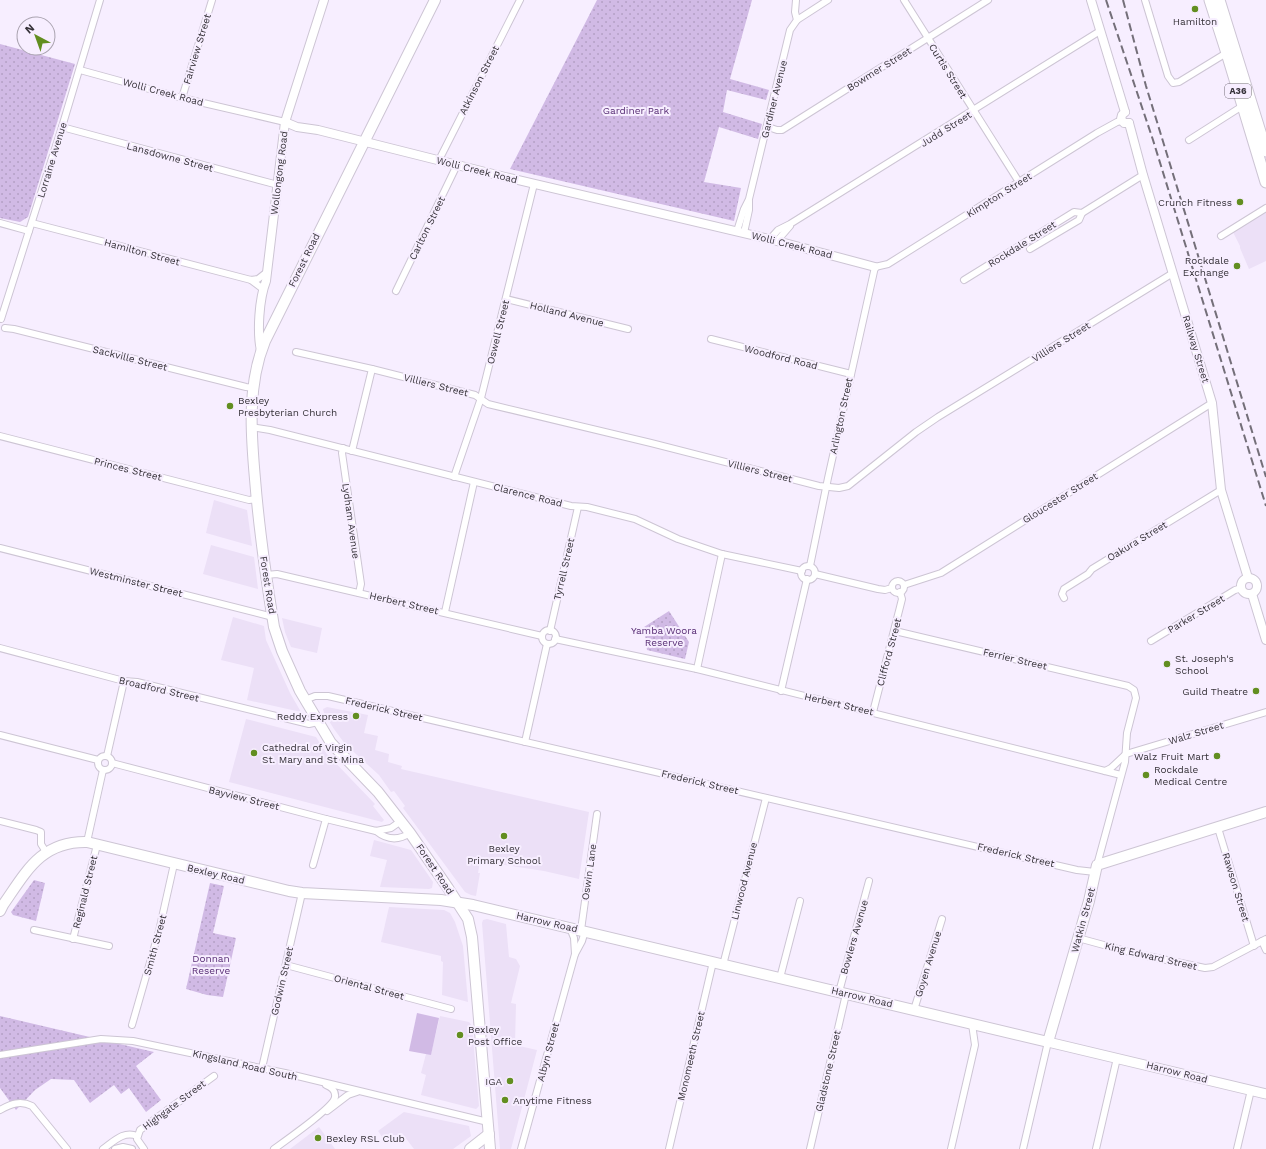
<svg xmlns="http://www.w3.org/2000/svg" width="1266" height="1149" viewBox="0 0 1266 1149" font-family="'Work Sans',sans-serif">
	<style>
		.built { fill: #ece0f7 }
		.green { fill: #d1bae5 }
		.park { fill: url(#park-dots) }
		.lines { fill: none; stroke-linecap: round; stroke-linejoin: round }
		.minor-casing { stroke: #cdc5d4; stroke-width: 8 }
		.tertiary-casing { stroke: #cdc5d4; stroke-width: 10 }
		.secondary-casing { stroke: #cdc5d4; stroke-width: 11 }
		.primary-casing { stroke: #cdc5d4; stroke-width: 12 }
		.trunk-casing { stroke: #cdc5d4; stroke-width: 13 }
		.minor { stroke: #fff; stroke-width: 6 }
		.tertiary { stroke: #fff; stroke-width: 8 }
		.secondary { stroke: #fff; stroke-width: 9 }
		.primary { stroke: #fff; stroke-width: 10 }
		.trunk { stroke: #fff; stroke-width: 11 }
		.rail { stroke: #746f79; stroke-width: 2; stroke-dasharray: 8 4; stroke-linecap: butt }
		.poi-dot { fill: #628e20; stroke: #f7eeff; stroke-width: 1.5 }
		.labels { text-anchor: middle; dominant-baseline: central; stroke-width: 4; stroke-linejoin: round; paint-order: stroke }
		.shield { fill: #f7eeff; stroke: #706a74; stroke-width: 1 }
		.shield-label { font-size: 9px; font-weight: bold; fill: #363239 }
		.poi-label { font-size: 10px; fill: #363239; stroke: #f7eeff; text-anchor: start }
		.street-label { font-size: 10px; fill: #363239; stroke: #f7eeff }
		.park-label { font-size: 10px; fill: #572c74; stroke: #f7eeff }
	</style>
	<defs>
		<pattern id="park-dots" width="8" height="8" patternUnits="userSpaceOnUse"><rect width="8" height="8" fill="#d1bae5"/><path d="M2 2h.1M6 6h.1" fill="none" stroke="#b4a0c5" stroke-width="1.8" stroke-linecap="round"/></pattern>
	</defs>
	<rect width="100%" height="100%" fill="#f7eeff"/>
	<g class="built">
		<polygon points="1266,212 1266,261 1249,269 1240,248 1240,246 1233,232"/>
		<polygon points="214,500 247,510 252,546 206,533"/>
		<polygon points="211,545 254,557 258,589 203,574"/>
		<polygon points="233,617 264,626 266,640 290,693 301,712 247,700 254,668 221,660"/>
		<polygon points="282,618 322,628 317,653 291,647 285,632"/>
		<polygon points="327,707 368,715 364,733 378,736 375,750 389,754 388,762 402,766 401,769 589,812 579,879 544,871 480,861 478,873 480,873 476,896 471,895 465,892 403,808 405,806 394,791 391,792 379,775 345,744 334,729 324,713 323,709"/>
		<polygon points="246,719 316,737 326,753 375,804 373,806 384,820 382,822 229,782"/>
		<polygon points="374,840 411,850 433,882 432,888 429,889 380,887 387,860 370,856"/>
		<polygon points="389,907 444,910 450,913 455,922 463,946 468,1002 442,995 443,962 441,961 441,956 381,942"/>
		<polygon points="487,919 506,924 509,957 516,959 520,966 511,1003 516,1004 515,1045 537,1050 511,1149 500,1149 482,923 483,920"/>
		<polygon points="440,1016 469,1022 472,1026 479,1106 476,1109 421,1095 426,1075 421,1073 426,1054 431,1054"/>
		<polygon points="404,1112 469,1126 471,1136 453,1149 414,1149 402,1133 387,1144 378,1131"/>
		<polygon points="319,1127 335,1149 290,1149"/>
	</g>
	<polygon class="green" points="417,1013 439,1018 431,1055 409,1051"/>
	<g class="park">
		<polygon points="597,0 752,0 730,79 769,90 766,100 727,90 723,112 762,124 758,139 719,127 704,182 741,188 734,221 510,169"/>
		<polygon points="0,44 75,64 28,217 20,222 0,218"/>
		<polygon points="669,611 689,642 685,659 647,650 644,627"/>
		<polygon points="34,880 45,883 36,921 13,915 11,912"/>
		<polygon points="210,883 224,886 213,933 236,938 223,997 207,995 186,989"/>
		<polygon points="0,1016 154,1052 136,1066 161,1100 146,1112 129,1088 121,1094 114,1085 90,1103 74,1080 51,1079 35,1090 16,1110 0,1088"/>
	</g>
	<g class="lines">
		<defs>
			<g id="minor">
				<polyline points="904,0 1019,182"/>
				<polyline points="1145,0 1168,76 1173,83 1179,82 1228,52"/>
				<polyline points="797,20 828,0"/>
				<polyline points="80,70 182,98 285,122"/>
				<polyline points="182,98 212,0"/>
				<polyline points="62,127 278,185"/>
				<polyline points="768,127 777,130 782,130 988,0"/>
				<polyline points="1189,140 1244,105"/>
				<polyline points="439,160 520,0"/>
				<polyline points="0,223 29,231"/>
				<polyline points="32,223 251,280 258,279 267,272"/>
				<polyline points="737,231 744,209 749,199 790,30 797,20 795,12 796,0"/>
				<polyline points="744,233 749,210 749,201"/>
				<polyline points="1221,236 1266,208"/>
				<polyline points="770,239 778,230 790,224 1100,31"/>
				<polyline points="777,241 790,226"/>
				<polyline points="1030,249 1079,220 1082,213 1143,175"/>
				<polyline points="251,280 263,289"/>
				<polyline points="964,280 1074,212 1082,213"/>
				<polyline points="396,291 457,165"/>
				<polyline points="506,299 628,329"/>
				<polyline points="1,319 62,127 100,0"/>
				<polyline points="5,328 14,329 246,387 254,388"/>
				<polyline points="711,339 851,374"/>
				<polyline points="296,352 372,369 475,395 488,404 651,443 819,486 839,488 848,486 916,432 938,417 1173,273"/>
				<polyline points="251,427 270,430 571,506 587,507 635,519 678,539 722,554 802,571"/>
				<polyline points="0,436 249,500 257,499"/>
				<polyline points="343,448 342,453 361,584 359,593"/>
				<polyline points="352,451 372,369"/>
				<polyline points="454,477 481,398 534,184"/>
				<polyline points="0,548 273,617"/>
				<polyline points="810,566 828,478 875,267 888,264 1097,133 1117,122 1121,121"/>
				<circle cx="808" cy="573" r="7"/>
				<polyline points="815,574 878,589 885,590 892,588"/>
				<polyline points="266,575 277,574 542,636"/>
				<circle cx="898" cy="587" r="6"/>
				<polyline points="904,585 941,573 1212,403"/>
				<polyline points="1064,598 1062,594 1064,589 1088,574 1092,569 1221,490"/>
				<polyline points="445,612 474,482"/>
				<circle cx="549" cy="637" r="7"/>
				<polyline points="550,631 578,507"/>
				<polyline points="895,631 1128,686 1134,690 1136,698 1127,733 1125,762 1097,865"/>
				<polyline points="555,639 697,669 1121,775"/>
				<polyline points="1151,641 1235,590 1242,588"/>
				<polyline points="0,648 124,681 137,682 309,724 318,722"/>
				<polyline points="697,669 722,554"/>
				<polyline points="781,691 807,579"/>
				<polyline points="305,700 315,696 328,696 1077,870 1095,872"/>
				<polyline points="873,712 900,607 902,599 900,592"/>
				<polyline points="0,735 98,760"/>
				<polyline points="525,742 547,644"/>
				<circle cx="105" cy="763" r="7"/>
				<polyline points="107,756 124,681"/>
				<polyline points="112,763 326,819 376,831 391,828 401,821"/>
				<polyline points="1105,771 1111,768 1126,754 1266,712"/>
				<polyline points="0,821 36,830 41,832 41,844 46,852"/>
				<polyline points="1218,828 1254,946"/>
				<path d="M376 831C387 840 398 841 410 833"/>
				<polyline points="87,842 103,770"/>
				<polyline points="313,865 326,819"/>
				<polyline points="570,928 574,938 575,954"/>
				<polyline points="34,930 109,946"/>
				<polyline points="581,930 597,814"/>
				<polyline points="1078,938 1133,953 1205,968 1213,967 1266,939"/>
				<polyline points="73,939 97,845"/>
				<polyline points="1262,941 1266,950"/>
				<polyline points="286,965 451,1009"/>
				<polyline points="723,965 766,798"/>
				<polyline points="780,978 800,901"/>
				<polyline points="839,992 869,881"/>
				<polyline points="914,1010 942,919"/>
				<polyline points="132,1025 159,931 174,864"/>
				<polyline points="0,1055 101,1039 133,1041 285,1073 488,1122"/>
				<polyline points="262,1068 302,893"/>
				<path d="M0 1110C11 1104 20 1100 32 1106L67 1149"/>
				<polyline points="327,1111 348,1095 357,1092"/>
				<path d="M103 1149C113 1142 124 1130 137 1136"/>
				<polyline points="115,1149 123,1147 132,1149"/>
				<polyline points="144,1149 137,1139 140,1130 214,1076"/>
				<path d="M274 1149C285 1141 334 1107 335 1097 336 1091 331 1087 326 1085"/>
				<polyline points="521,1149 575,954 582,941 585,931"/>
				<polyline points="669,1149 713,962"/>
				<polyline points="810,1149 846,994"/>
				<polyline points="951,1149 975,1045 972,1024"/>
				<polyline points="1023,1149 1048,1042"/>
				<polyline points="1096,1149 1117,1058"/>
				<polyline points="1237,1149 1251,1090"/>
			</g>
			<g id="tertiary">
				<polyline points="1091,0 1125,112"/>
				<polyline points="1125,112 1122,115 1121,119 1124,123 1129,123"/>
				<polyline points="285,122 297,127 318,130 505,177 777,241 875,267"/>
				<polyline points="1129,123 1143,175 1212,403 1221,490 1248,578"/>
				<path d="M261 351C257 332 259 299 266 281L285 122 324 0"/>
				<circle cx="1249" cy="586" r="8"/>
				<polyline points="1252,594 1266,640"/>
			</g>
			<polyline id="secondary" points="1048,1042 1266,1094"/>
			<g id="primary">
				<path d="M435 0 265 341C247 385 251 434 255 479 259 529 266 578 274 627L282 651 300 691 331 743 378 792 410 833 448 888 468 919 472 937 490 1149"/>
				<path d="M0 911 3 905C26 872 41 841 87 842L289 891 302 893 441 900 473 905 1048 1042 1089 901 1097 865 1266 812"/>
				<polyline points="470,1149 489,1134"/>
			</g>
			<g id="trunk">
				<polyline points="1210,0 1227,53 1266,182"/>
				<polyline points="1219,0 1266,151"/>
			</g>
		</defs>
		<use href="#minor" class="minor-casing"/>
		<use href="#tertiary" class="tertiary-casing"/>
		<use href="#secondary" class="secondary-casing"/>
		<use href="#primary" class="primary-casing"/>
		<use href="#trunk" class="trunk-casing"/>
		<use href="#minor" class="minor"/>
		<use href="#tertiary" class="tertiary"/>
		<use href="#secondary" class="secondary"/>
		<use href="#primary" class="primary"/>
		<use href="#trunk" class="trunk"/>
		<g class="rail">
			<polyline points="1106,0 1153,140 1266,506"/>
			<polyline points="1123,0 1146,86 1266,477"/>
		</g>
	</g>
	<g class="poi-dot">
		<circle cx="1195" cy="9" r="4"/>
		<circle cx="1240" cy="202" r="4"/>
		<circle cx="1237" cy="266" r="4"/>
		<circle cx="230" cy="406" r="4"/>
		<circle cx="1167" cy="664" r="4"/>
		<circle cx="1256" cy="691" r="4"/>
		<circle cx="356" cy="716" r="4"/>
		<circle cx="254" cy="753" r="4"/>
		<circle cx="1217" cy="756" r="4"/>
		<circle cx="1146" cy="775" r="4"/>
		<circle cx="504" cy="836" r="4"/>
		<circle cx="460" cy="1035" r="4"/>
		<circle cx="510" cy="1081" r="4"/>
		<circle cx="505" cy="1100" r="4"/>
		<circle cx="318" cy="1138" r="4"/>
	</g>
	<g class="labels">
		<rect class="shield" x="1225" y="84" width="26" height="14" rx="3"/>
		<g class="shield-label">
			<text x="1238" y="91">A36</text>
		</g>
		<g class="poi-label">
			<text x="1195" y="21" text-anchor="middle">Hamilton</text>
			<text x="1232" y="202" text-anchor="end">Crunch Fitness</text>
			<text x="1229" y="260" text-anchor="end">Rockdale<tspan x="1229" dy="12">Exchange</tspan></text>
			<text x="238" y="400">Bexley<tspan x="238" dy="12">Presbyterian Church</tspan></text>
			<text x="1175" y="658">St. Joseph's<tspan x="1175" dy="12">School</tspan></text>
			<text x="1248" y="691" text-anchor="end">Guild Theatre</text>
			<text x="348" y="716" text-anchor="end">Reddy Express</text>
			<text x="262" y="747">Cathedral of Virgin<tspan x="262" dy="12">St. Mary and St Mina</tspan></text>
			<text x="1209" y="756" text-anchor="end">Walz Fruit Mart</text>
			<text x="1154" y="769">Rockdale<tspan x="1154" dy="12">Medical Centre</tspan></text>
			<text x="504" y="848" text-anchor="middle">Bexley<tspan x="504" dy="12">Primary School</tspan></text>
			<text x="468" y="1029">Bexley<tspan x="468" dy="12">Post Office</tspan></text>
			<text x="502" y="1081" text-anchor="end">IGA</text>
			<text x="513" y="1100">Anytime Fitness</text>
			<text x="326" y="1138">Bexley RSL Club</text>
		</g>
		<g class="street-label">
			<text transform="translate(197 49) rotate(-73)">Fairview Street</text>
			<text transform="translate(879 69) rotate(-32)">Bowmer Street</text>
			<text transform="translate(948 71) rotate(58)">Curtis Street</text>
			<text transform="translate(479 80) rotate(-63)">Atkinson Street</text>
			<text transform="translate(163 92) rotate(15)">Wolli Creek Road</text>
			<text transform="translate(774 99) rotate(-76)">Gardiner Avenue</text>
			<text transform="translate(946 129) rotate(-32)">Judd Street</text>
			<text transform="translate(170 157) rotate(15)">Lansdowne Street</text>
			<text transform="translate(52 160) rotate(-73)">Lorraine Avenue</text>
			<text transform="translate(477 170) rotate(14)">Wolli Creek Road</text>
			<text transform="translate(279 173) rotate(-83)">Wollongong Road</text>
			<text transform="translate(999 195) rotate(-32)">Kimpton Street</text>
			<text transform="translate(427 228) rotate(-64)">Carlton Street</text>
			<text transform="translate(1022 244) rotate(-32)">Rockdale Street</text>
			<text transform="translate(792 245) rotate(14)">Wolli Creek Road</text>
			<text transform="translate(142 252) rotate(15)">Hamilton Street</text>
			<text transform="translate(304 260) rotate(-64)">Forest Road</text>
			<text transform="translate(567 314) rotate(14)">Holland Avenue</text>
			<text transform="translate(498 332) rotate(-76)">Oswell Street</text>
			<text transform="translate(1061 342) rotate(-32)">Villiers Street</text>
			<text transform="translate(1196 349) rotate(73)">Railway Street</text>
			<text transform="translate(781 357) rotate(14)">Woodford Road</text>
			<text transform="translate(130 358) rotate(14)">Sackville Street</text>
			<text transform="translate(436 385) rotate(14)">Villiers Street</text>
			<text transform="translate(841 416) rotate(-78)">Arlington Street</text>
			<text transform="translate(128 469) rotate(14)">Princes Street</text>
			<text transform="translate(760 471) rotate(14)">Villiers Street</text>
			<text transform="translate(528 495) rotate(14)">Clarence Road</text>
			<text transform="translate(1060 498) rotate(-32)">Gloucester Street</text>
			<text transform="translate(351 521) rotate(82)">Lydham Avenue</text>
			<text transform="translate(1137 541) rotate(-31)">Oakura Street</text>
			<text transform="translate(564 569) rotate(-77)">Tyrrell Street</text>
			<text transform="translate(136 582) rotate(14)">Westminster Street</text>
			<text transform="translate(268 585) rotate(81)">Forest Road</text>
			<text transform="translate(404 603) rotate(13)">Herbert Street</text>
			<text transform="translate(1196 614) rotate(-31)">Parker Street</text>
			<text transform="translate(889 652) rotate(-75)">Clifford Street</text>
			<text transform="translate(1015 659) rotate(13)">Ferrier Street</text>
			<text transform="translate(159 689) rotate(13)">Broadford Street</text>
			<text transform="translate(839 704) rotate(13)">Herbert Street</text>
			<text transform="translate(384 709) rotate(13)">Frederick Street</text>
			<text transform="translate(1196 733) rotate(-17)">Walz Street</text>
			<text transform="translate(700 782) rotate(13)">Frederick Street</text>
			<text transform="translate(244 798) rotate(14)">Bayview Street</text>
			<text transform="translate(1016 855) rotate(13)">Frederick Street</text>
			<text transform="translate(435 869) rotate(56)">Forest Road</text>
			<text transform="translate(589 872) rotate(-82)">Oswin Lane</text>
			<text transform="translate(216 874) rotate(13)">Bexley Road</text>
			<text transform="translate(744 881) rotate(-76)">Linwood Avenue</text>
			<text transform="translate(1236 887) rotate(73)">Rawson Street</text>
			<text transform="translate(85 892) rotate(-76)">Reginald Street</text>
			<text transform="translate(1083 920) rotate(-75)">Watkin Street</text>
			<text transform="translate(547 922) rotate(13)">Harrow Road</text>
			<text transform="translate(854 937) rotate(-74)">Bowlers Avenue</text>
			<text transform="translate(155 945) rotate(-75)">Smith Street</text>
			<text transform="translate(1151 956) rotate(13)">King Edward Street</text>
			<text transform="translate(928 964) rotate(-73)">Goyen Avenue</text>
			<text transform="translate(282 981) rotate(-77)">Godwin Street</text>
			<text transform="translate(369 987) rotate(15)">Oriental Street</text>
			<text transform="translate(862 997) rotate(13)">Harrow Road</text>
			<text transform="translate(548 1052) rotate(-75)">Albyn Street</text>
			<text transform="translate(691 1056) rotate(-77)">Monomeeth Street</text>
			<text transform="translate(245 1065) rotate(13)">Kingsland Road South</text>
			<text transform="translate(828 1071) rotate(-77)">Gladstone Street</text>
			<text transform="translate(1177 1072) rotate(14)">Harrow Road</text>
			<text transform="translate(174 1105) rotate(-37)">Highgate Street</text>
		</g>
		<g class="park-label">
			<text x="636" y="110">Gardiner Park</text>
			<text x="664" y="630">Yamba Woora<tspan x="664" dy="12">Reserve</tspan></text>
			<text x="211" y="958">Donnan<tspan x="211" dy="12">Reserve</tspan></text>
		</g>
	</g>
	<g transform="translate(36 36) rotate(319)"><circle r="19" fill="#f7eeff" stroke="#aaa3b0"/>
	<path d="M0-3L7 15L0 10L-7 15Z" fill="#628e20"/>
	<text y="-6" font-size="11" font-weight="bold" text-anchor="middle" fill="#363239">N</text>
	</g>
</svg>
